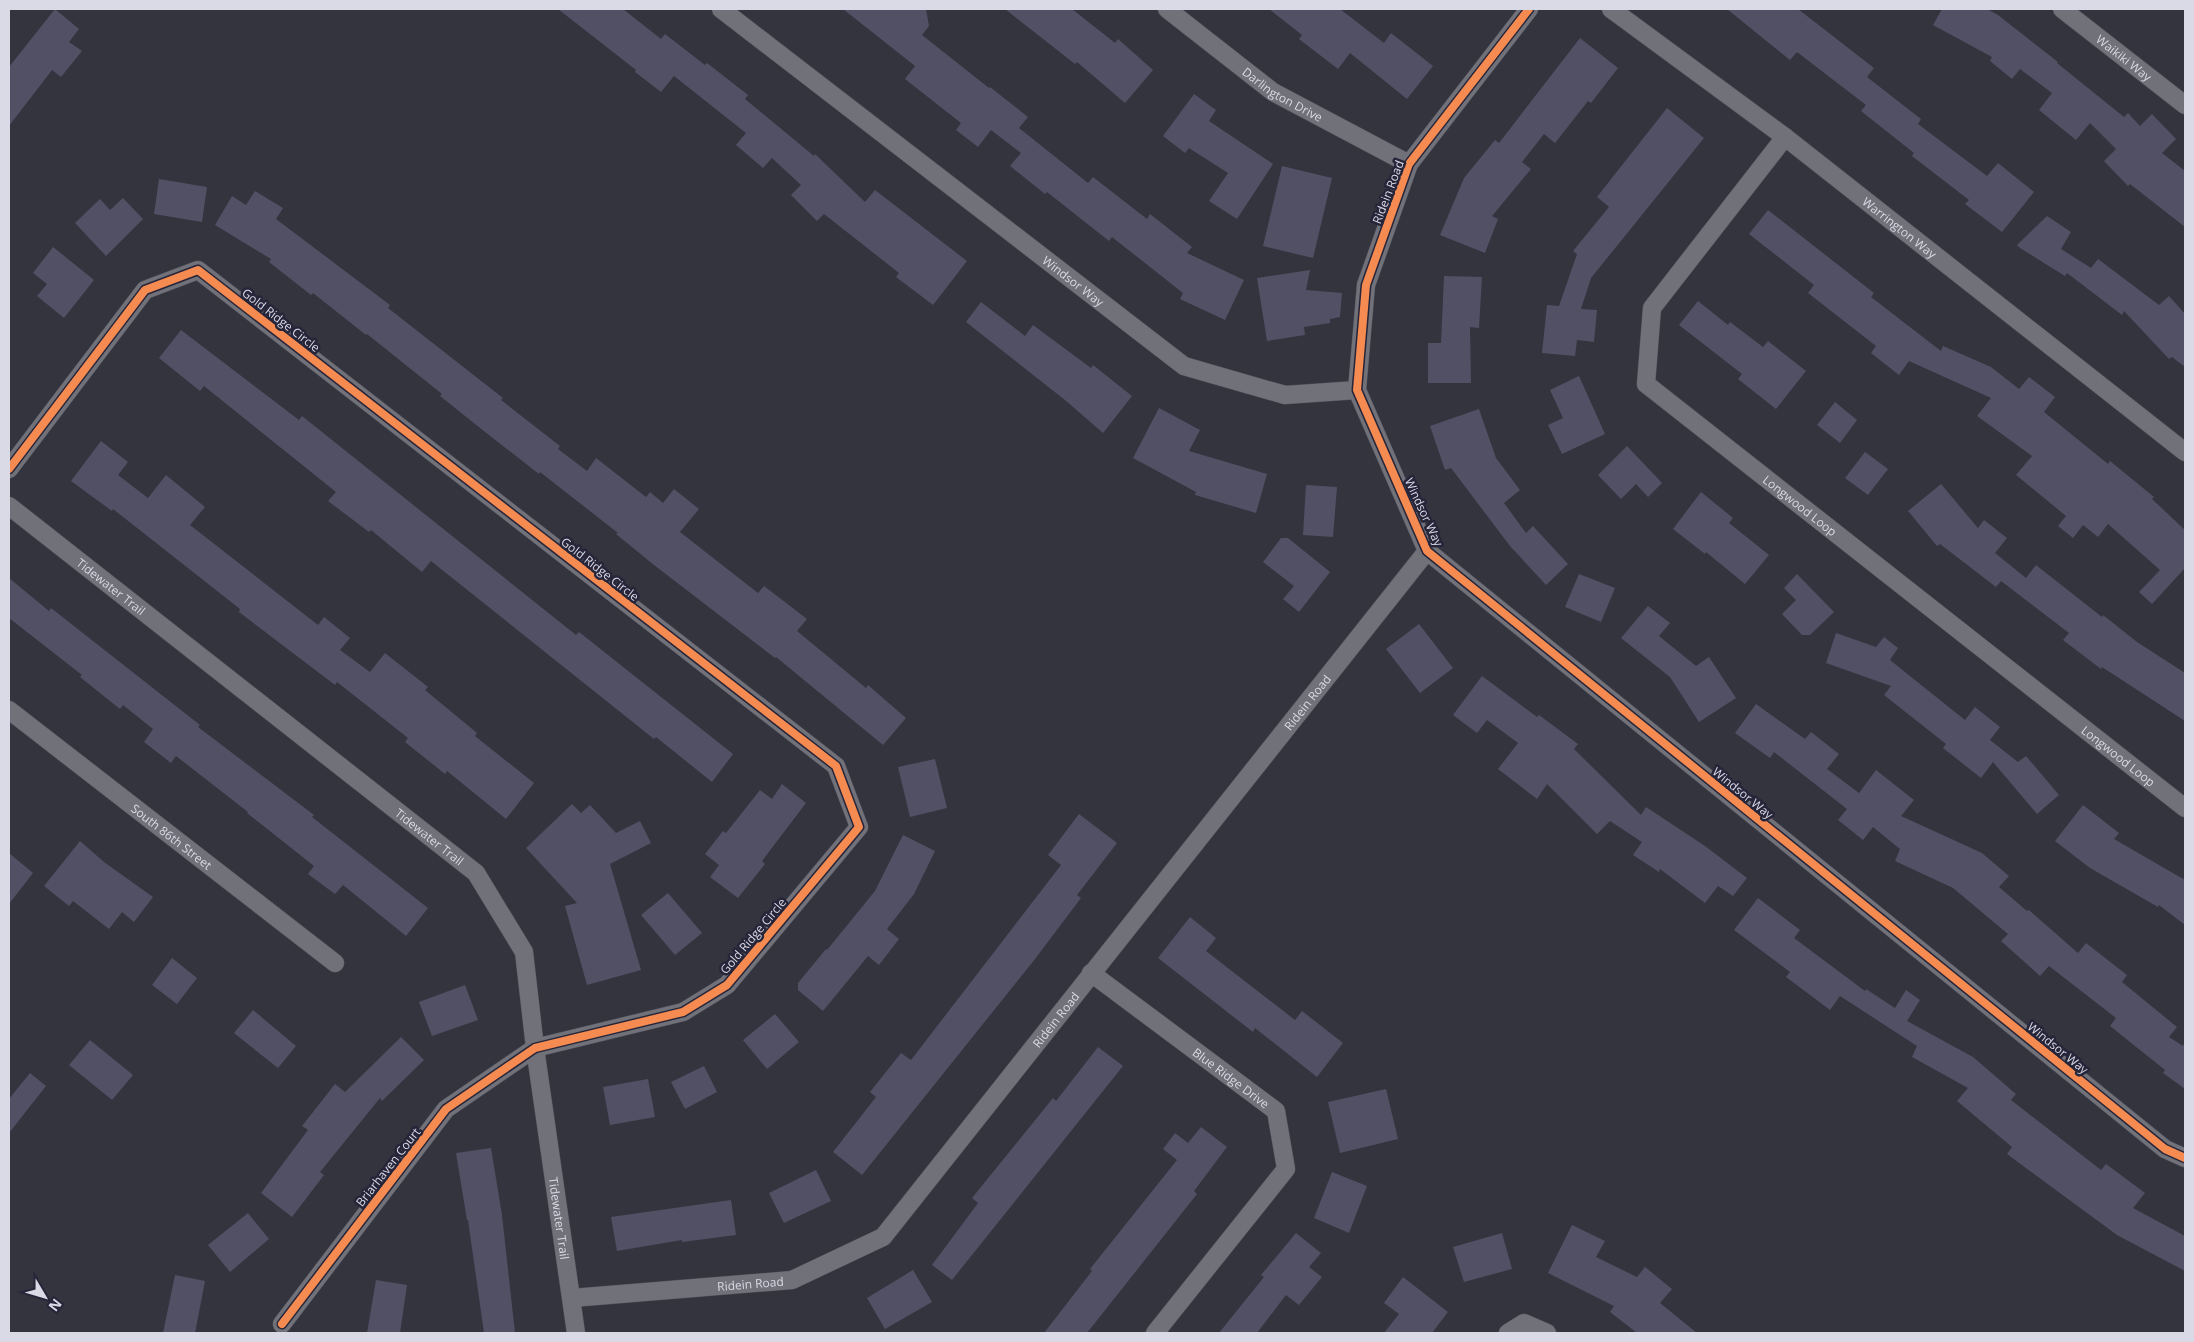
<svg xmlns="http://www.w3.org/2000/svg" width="2194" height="1342" viewBox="0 0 2194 1342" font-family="'Open Sans',sans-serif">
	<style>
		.building { fill: #525064 }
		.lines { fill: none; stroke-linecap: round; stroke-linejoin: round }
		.minor-casing { stroke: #52525c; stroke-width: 19 }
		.minor { stroke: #71717a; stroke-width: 18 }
		.cycleway-casing { stroke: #262539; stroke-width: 11 }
		.cycleway { stroke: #f68b52; stroke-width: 8 }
		.labels { text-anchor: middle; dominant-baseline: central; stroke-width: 5; stroke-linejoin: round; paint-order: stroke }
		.street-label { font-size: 12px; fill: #dadae7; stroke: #262539 }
	</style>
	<rect width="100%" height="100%" fill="#34343f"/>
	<g class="building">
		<polygon points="55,9 79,29 69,42 82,51 61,77 52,70 9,126 9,67"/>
		<polygon points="558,9 623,9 661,39 665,34 705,65 707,63 748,95 745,99 814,156 815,154 865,202 875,190 967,261 933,305 896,277 899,273 824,214 817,221 791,195 801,185 772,158 763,168 736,145 746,133 674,76 661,92 635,72 636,70"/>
		<polygon points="843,9 926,9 929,26 922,35 989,88 990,87 1028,117 1019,128 1088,183 1093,177 1147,219 1150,214 1192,247 1187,253 1244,280 1225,320 1180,299 1183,293 1112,237 1109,241 1047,192 1045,194 1010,166 1021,153 991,130 978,147 956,130 961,123 905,79 915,66"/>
		<polygon points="1005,9 1072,9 1115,43 1118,39 1153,70 1125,103 1077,62 1075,64"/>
		<polygon points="1269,9 1340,9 1384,43 1391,33 1433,66 1407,99 1350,53 1338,69 1299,39 1302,35"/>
		<polygon points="1727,9 1798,9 1874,68 1867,77 1921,119 1918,124 1987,176 1998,163 2034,192 2002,232 1965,204 1969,200 1912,156 1914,153 1861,111 1866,105 1797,52 1790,60"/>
		<polygon points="1942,9 1987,9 1998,15 2058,62 2057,63 2124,117 2128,113 2140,126 2152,114 2176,139 2162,153 2185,171 2185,227 2130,184 2128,186 2104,161 2116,149 2090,123 2076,140 2039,110 2052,93 2020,69 2012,79 1990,61 1992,57 1933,25"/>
		<polygon points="1580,38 1618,68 1591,103 1588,101 1555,143 1544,134 1522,162 1531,169 1492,216 1498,219 1485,253 1440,235 1464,178 1495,140 1499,143"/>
		<polygon points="1194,94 1216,110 1209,121 1273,164 1237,219 1209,201 1228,173 1189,148 1185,153 1163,136"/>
		<polygon points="1667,108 1704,138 1591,278 1581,309 1597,310 1594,342 1577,340 1575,356 1542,353 1547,305 1559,306 1577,254 1573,251 1609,207 1597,197"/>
		<polygon points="1282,166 1332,178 1313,258 1263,246"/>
		<polygon points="159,179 207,187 202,222 154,214"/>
		<polygon points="255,191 283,208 276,219 390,305 388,308 503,398 501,400 560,446 558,449 587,471 596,458 646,497 650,492 663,503 674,489 699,509 680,532 758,593 764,586 807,619 797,631 866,688 868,685 906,718 883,745 776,657 775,658 654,565 616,534 618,533 540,472 539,474 480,428 440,396 442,394 367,334 366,335 313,293 311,295 269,262 271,259 215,225 232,196 246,205"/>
		<polygon points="123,198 143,219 106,256 75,223 100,199 110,210"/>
		<polygon points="1768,210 1874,293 1871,297 1941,351 1943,346 1991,367 2019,389 2029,377 2055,397 2044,412 2108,464 2110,461 2154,497 2152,499 2185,530 2185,568 2152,604 2139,592 2160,570 2108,524 2098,537 2083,525 2073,538 2058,526 2066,516 2016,475 2032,456 1977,416 1991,398 1909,361 1899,375 1871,353 1876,346 1808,293 1814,285 1749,234"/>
		<polygon points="2047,216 2071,232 2061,249 2091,268 2098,259 2159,305 2169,296 2185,314 2185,367 2172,357 2169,359 2124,311 2122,315 2067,273 2065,276 2020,248 2017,245"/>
		<polygon points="53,247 94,280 64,318 37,296 47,284 33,273"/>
		<polygon points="1310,270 1306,290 1342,293 1340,317 1330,319 1330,323 1304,327 1305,335 1267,341 1257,278"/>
		<polygon points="1444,276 1482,277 1479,328 1470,327 1471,383 1428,383 1428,343 1441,343"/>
		<polygon points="1698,301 1728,325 1730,322 1763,347 1768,341 1806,371 1776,409 1738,379 1742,374 1679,325"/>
		<polygon points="981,302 1025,336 1033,325 1091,368 1093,365 1132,396 1103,433 1065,400 966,322"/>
		<polygon points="181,330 299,420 302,416 576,635 579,632 733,754 712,782 656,737 654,739 431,561 422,572 371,530 369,532 328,501 336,492 204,386 200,391 159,358"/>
		<polygon points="1579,376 1605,434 1562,454 1548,425 1563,418 1550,390"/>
		<polygon points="1835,402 1857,420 1840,443 1817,425"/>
		<polygon points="1159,408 1200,430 1189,451 1267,474 1256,513 1195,495 1196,492 1133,458"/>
		<polygon points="1479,409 1496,458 1520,490 1504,503 1526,533 1533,526 1568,564 1546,585 1510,546 1451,468 1445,470 1430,426"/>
		<polygon points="101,441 128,462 118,475 148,498 166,475 205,507 190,525 318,625 324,617 350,638 340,650 370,672 385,653 428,687 425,690 477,733 475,736 534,783 506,819 447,771 445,774 405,742 408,738 337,682 335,685 239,612 240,609 113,509 112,511 71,481"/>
		<polygon points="1627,446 1662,483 1648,497 1636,484 1621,499 1598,475"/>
		<polygon points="1865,452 1888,469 1868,495 1845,478"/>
		<polygon points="1941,484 1978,528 1984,520 2007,538 1995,553 2026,578 2036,565 2102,617 2103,615 2137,642 2185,673 2185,721 2102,667 2101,669 2063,640 2069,633 2001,581 1996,587 1940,544 1937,546 1908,511"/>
		<polygon points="1306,485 1337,487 1333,537 1303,535"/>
		<polygon points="1701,492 1733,518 1729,523 1769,555 1745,584 1706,552 1705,554 1673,529"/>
		<polygon points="1281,538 1288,538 1330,572 1299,612 1283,599 1294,586 1263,562"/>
		<polygon points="1579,574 1615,588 1601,622 1565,607"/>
		<polygon points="1797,574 1834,612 1810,635 1802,635 1782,614 1796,600 1784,588"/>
		<polygon points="9,578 49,611 51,608 200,725 198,727 314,815 312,817 428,908 406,936 343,885 335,894 308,874 314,866 247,813 248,812 176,756 171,763 144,742 153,729 123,705 120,709 80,677 82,675 9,618"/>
		<polygon points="1648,606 1670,623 1659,636 1696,666 1709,657 1736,698 1699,722 1670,677 1621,638"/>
		<polygon points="1419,624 1453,668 1420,693 1386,649"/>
		<polygon points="1836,633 1876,647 1884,637 1898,648 1890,660 1965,720 1975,707 2000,727 1990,740 2018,762 2026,756 2059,795 2037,814 1993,762 1981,778 1943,748 1946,744 1884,695 1891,686 1826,663"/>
		<polygon points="1482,676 1537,717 1539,715 1578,744 1574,749 1641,815 1646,807 1705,846 1747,878 1733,896 1718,886 1705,903 1660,869 1659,872 1633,855 1642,842 1610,821 1597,834 1547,784 1537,799 1498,769 1518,743 1487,720 1477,733 1453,715"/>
		<polygon points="1756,704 1805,739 1811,732 1839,754 1827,769 1859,793 1876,770 1914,800 1901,816 1982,853 2009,876 1999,887 2027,911 2029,910 2078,953 2086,943 2127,975 2122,982 2177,1027 2169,1037 2183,1046 2185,1042 2185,1089 2163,1073 2165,1070 2110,1026 2116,1018 2049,966 2040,976 2001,941 2008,934 1953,888 1895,861 1900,849 1873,827 1863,840 1838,820 1847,809 1774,752 1770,758 1735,733"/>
		<polygon points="935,759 947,808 910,817 898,767"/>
		<polygon points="782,784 806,803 762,861 765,864 738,898 710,877 719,865 705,854 723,831 726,833 760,790 772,799"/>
		<polygon points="572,804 581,813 590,805 616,833 640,821 651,843 610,864 641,970 587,985 565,906 577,903 526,848"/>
		<polygon points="2083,805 2119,833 2114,839 2185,880 2185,925 2159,905 2158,907 2090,868 2055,841"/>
		<polygon points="1079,814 1117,843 1077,895 1081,898 1035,959 862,1175 833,1152 876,1097 870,1092 901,1053 911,1060 1061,865 1048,855"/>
		<polygon points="903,835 935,851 914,894 887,929 899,939 879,965 868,956 823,1011 798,990 798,983 826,949 827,950 875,891"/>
		<polygon points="80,841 104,862 153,897 134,922 122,912 109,929 73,901 69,906 44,886"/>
		<polygon points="9,853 33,873 9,904"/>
		<polygon points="668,893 702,933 675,955 641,915"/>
		<polygon points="1758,898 1800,930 1794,938 1865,991 1866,989 1895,1008 1906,990 1920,1000 1907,1021 1973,1057 2016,1094 2011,1100 2101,1170 2106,1164 2145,1193 2133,1208 2185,1236 2185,1271 2117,1235 2007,1154 2012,1147 1957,1101 1968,1088 1912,1057 1917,1046 1840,996 1830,1010 1786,977 1790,972 1734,930"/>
		<polygon points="1190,917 1216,938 1206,951 1295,1020 1302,1011 1343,1043 1317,1077 1255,1028 1253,1032 1158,958"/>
		<polygon points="172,958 197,978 177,1004 152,985"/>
		<polygon points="465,985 478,1020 432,1036 419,1002"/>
		<polygon points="253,1010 296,1046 278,1068 234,1033"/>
		<polygon points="775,1014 799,1042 767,1069 743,1040"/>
		<polygon points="401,1037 424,1060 382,1101 380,1098 320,1172 324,1175 292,1217 261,1193 308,1130 302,1126 335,1084 345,1092"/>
		<polygon points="90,1040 133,1075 112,1100 69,1065"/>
		<polygon points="1098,1047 1123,1066 952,1280 932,1265 978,1203 972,1198 1053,1098 1056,1101"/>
		<polygon points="704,1066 717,1092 685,1109 671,1082"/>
		<polygon points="30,1073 46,1086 9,1133 9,1099"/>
		<polygon points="648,1079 655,1117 610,1125 603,1087"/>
		<polygon points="1386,1089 1398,1139 1340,1153 1328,1102"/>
		<polygon points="1201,1127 1227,1147 1194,1191 1197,1194 1087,1333 1044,1333 1092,1271 1090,1269 1177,1160 1163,1149 1175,1133 1188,1143"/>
		<polygon points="491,1148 502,1215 515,1333 484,1333 468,1220 467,1220 456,1153"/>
		<polygon points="816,1170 831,1201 784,1223 769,1193"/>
		<polygon points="1332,1172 1367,1186 1349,1233 1314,1218"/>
		<polygon points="731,1200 736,1235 682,1242 682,1240 617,1251 611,1217"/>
		<polygon points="248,1213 269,1239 230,1272 208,1245"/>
		<polygon points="1572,1225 1605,1241 1596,1257 1637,1277 1645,1267 1672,1289 1660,1303 1697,1333 1637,1333 1610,1312 1614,1306 1548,1273"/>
		<polygon points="1296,1233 1321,1253 1309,1267 1322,1277 1299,1305 1286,1295 1257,1333 1219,1333 1264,1277 1261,1275"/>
		<polygon points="1502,1233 1512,1269 1464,1282 1453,1247"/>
		<polygon points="913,1270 932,1302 885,1329 867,1298"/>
		<polygon points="175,1275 205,1281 195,1333 163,1333"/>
		<polygon points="1403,1277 1448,1312 1432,1333 1384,1333 1399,1314 1384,1303"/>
		<polygon points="376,1280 407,1285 400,1333 367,1333"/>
	</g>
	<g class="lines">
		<defs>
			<g id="minor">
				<path id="s1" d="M721 9 1184 366 1285 395 1357 390"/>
				<path id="s2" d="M1167 9 1273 92 1409 164"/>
				<polyline points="1529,9 1409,164 1366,285 1357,390 1427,551 2165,1149 2185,1158"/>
				<path id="s3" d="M1611 9 1785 137 2185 452"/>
				<path id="s4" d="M2062 9 2185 105"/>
				<path id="s5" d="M1785 137 1652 308 1646 384 2185 808"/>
				<polyline points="9,469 145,290 198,270 836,766 859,827 727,985 683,1012 535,1048 446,1109 282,1324"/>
				<path id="s6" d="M9 506 476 873 524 952 535 1048 576 1333"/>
				<path id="s7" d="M9 710 335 963"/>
				<path id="s8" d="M1091 973 1276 1111 1286 1169 1155 1333"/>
				<path id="s9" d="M572 1298 792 1280 883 1237 1427 551"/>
				<polyline points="1508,1333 1524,1323 1547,1333"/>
			</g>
		</defs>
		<use href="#minor" class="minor-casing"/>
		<use href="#minor" class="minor"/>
		<defs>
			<g id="cycleway">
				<polyline points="1529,9 1409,164 1366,285 1357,390 1427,551 2165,1149 2185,1158"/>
				<polyline points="9,469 145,290 198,270 836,766 859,827 727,985 683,1012 535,1048 446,1109 282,1324"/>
			</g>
		</defs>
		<use href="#cycleway" class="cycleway-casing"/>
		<use href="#cycleway" class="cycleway"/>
	</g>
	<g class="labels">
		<g class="street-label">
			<text stroke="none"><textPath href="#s4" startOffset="79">Waikiki Way</textPath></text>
			<text stroke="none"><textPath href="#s2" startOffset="144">Darlington Drive</textPath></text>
			<text transform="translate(1388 192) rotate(-69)">Ridein Road</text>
			<text stroke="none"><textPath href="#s3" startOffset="362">Warrington Way</textPath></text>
			<text stroke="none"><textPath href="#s1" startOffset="445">Windsor Way</textPath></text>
			<text transform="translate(281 320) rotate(38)">Gold Ridge Circle</text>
			<text stroke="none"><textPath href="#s5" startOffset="489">Longwood Loop</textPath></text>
			<text transform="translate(1424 512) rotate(65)">Windsor Way</text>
			<text transform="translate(600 569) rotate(38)">Gold Ridge Circle</text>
			<text stroke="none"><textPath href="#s6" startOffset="130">Tidewater Trail</textPath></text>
			<text stroke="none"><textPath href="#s9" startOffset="1004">Ridein Road</textPath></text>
			<text stroke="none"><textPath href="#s5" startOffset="894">Longwood Loop</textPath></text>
			<text transform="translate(1743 793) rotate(39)">Windsor Way</text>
			<text stroke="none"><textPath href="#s7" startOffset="206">South 86th Street</textPath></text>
			<text stroke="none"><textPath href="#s6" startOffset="535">Tidewater Trail</textPath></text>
			<text transform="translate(753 936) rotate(-50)">Gold Ridge Circle</text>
			<text stroke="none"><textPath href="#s9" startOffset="599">Ridein Road</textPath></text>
			<text transform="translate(2058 1048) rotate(39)">Windsor Way</text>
			<text stroke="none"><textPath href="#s8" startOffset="175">Blue Ridge Drive</textPath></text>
			<text transform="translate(388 1167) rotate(-52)">Briarhaven Court</text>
			<text stroke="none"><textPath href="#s6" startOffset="955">Tidewater Trail</textPath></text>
			<text stroke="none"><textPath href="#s9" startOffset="179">Ridein Road</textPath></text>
		</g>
	</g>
	<rect width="2194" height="1342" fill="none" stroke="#dadae7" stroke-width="20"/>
	<g transform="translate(45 1297) rotate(128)" stroke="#262539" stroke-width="4" paint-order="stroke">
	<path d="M0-4L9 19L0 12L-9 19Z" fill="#dadae7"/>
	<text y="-8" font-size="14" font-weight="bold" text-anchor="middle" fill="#dadae7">N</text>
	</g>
</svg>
